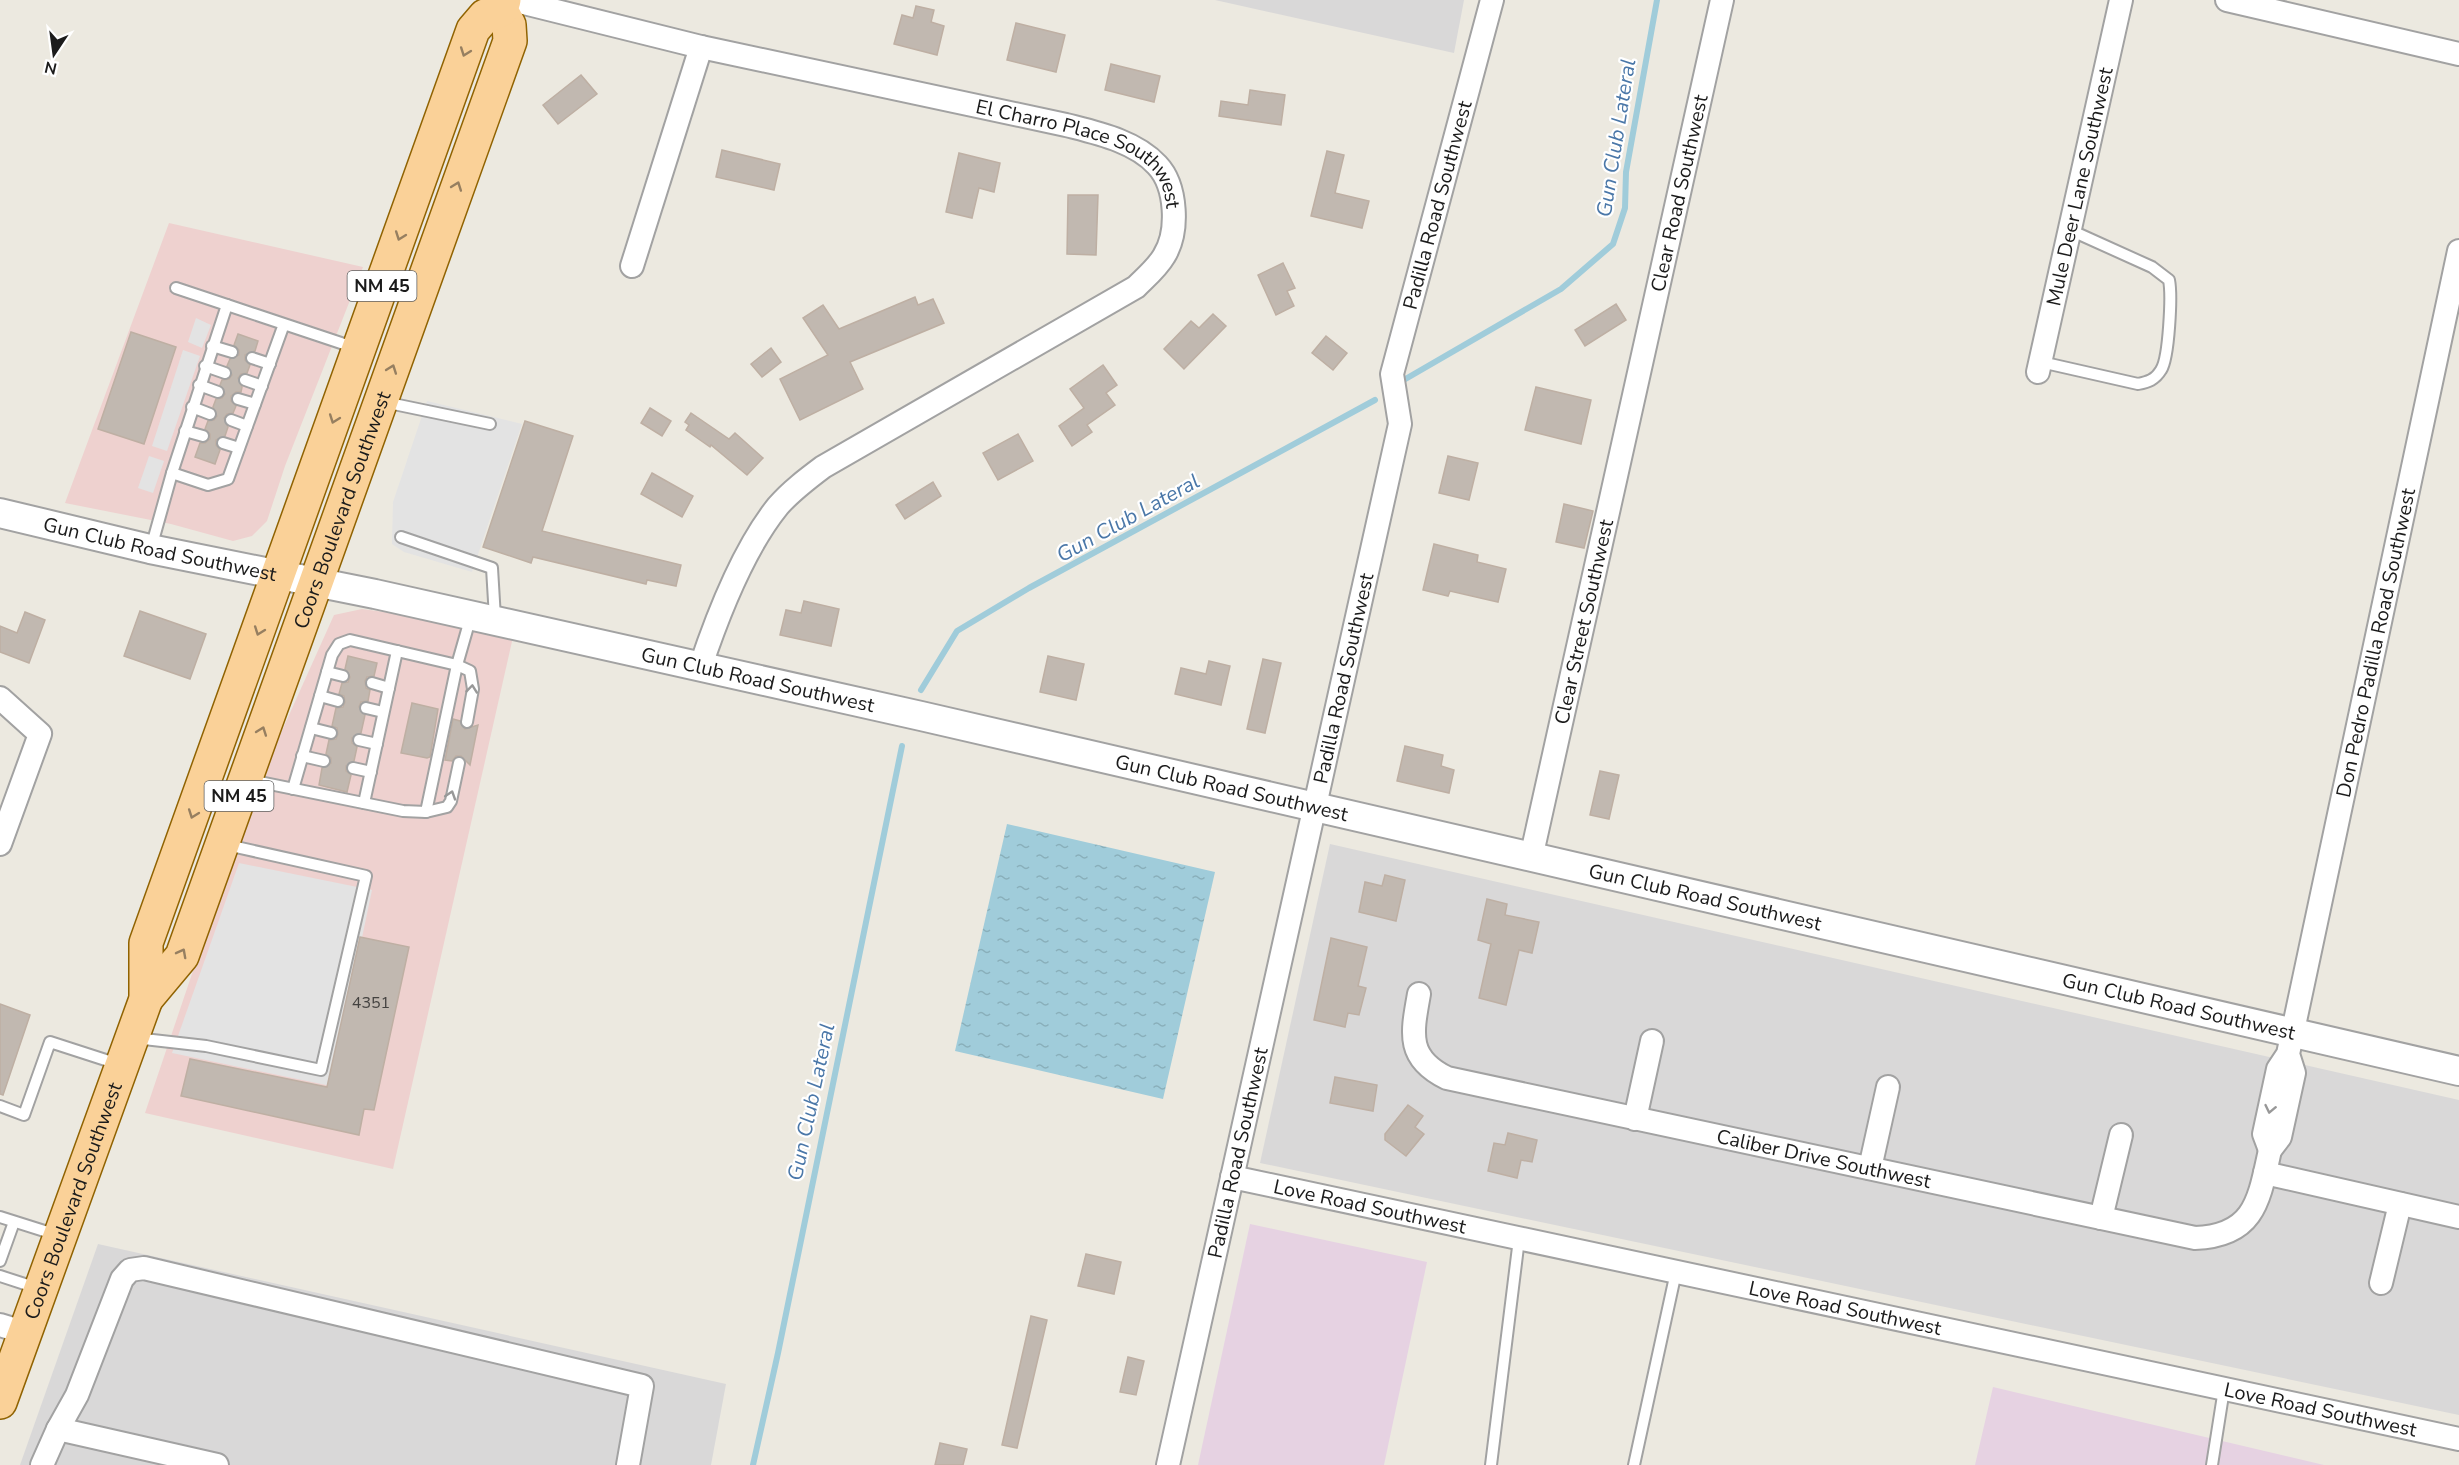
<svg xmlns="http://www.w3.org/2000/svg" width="2459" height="1465" viewBox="0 0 2459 1465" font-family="'Nunito Sans',sans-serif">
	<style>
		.residential { fill: #d9d8d8 }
		.commercial { fill: #eed1cf }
		.industrial { fill: #e6d2e2 }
		.parking { fill: #e3e3e3 }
		.water { fill: url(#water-ripples) }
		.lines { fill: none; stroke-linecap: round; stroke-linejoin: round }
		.stream { stroke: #a0ccda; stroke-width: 6 }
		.building { fill: #c1b8b0; stroke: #beafa3; stroke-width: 1.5 }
		.service-casing { stroke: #a2a2a2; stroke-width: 14 }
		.minor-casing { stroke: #a2a2a2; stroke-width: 26 }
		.tertiary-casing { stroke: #a2a2a2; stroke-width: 32 }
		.primary-casing { stroke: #906302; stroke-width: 36 }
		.service { stroke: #fff; stroke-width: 10 }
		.minor { stroke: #fff; stroke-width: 22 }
		.tertiary { stroke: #fff; stroke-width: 28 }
		.primary { stroke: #fad198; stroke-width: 33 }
		.oneway { stroke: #967f60 }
		.oneway2 { stroke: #989898 }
		.labels { text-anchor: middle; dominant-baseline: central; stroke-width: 4.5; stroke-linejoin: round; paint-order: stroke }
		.number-label { font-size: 16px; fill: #444240 }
		.shield { fill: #fff; stroke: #5f5f5f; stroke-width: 1.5 }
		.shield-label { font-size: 18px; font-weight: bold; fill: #1b1b1b }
		.street-label { font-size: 20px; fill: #1b1b1b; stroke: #fff }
		.water-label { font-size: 21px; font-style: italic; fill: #4a77a8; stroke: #fff }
	</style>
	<defs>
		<pattern id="water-ripples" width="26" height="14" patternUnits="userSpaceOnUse" patternTransform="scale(1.5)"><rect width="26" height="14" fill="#a0ccda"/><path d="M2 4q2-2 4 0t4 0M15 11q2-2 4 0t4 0" fill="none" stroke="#89afba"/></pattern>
	</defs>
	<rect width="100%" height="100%" fill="#ece9e0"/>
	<g class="residential">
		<polygon points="1215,0 1464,0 1454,53"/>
		<polygon points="1330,844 2459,1100 2459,1415 1260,1163"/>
		<polygon points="98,1244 726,1384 711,1465 20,1465"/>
	</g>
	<g class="commercial">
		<polygon points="169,223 363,267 285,466 267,521 252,536 233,541 171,524 65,503"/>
		<polygon points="362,609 420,617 513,637 393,1169 145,1113 250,802 334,615"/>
	</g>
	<g class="industrial">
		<polygon points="1250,1224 1427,1262 1384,1465 1198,1465"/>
		<polygon points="1993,1387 2324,1465 1975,1465"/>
	</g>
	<g class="parking">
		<polygon points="196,318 211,325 202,348 188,342"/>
		<polygon points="183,350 200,356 167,451 152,446"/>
		<polygon points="427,401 522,424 472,572 404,552 392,544 393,502"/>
		<polygon points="149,456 164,461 153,493 138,488"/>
		<polygon points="239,863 372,890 331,1086 172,1053"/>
	</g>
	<polygon class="water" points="1007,824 1215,872 1163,1099 955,1051"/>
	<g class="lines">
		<g class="stream">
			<polyline points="1402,381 1561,289 1613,244 1625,208 1626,172 1657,0"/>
			<polyline points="921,690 957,631 1029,588 1375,400"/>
			<polyline points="753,1465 778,1353 902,746"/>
		</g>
	</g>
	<g class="building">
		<polygon points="916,6 934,10 931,22 944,26 937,55 894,44 902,15 913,18"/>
		<polygon points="1016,23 1065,35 1056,72 1007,60"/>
		<polygon points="1111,64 1160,76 1154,102 1105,90"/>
		<polygon points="581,75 597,94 558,124 543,105"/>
		<polygon points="1250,90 1285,95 1281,125 1219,116 1221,101 1248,105"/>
		<polygon points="722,150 780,164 774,190 716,177"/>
		<polygon points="1327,151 1344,155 1335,193 1369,201 1362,228 1311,216"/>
		<polygon points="959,153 1000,163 994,192 979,188 972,218 946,212"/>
		<polygon points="1068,195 1098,195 1096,255 1067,254"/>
		<polygon points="1283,263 1295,288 1287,291 1294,306 1276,315 1258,275"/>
		<polygon points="915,297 918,305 933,299 944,323 850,362 863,389 800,420 780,379 828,355 803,318 823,305 839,329"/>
		<polygon points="1616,304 1626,320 1585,346 1575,330"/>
		<polygon points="1213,314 1226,326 1184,369 1164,349 1191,321 1199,328"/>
		<polygon points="131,332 176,347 144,444 98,429"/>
		<polygon points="238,334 258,341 255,351 245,355 245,360 250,365 247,373 241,374 238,378 242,387 241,392 236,392 231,396 231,401 236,406 233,413 227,414 224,418 228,427 225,436 216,440 216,445 220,450 215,464 195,457 200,443 205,443 210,439 210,434 205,429 208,421 214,420 217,416 213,407 216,399 222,398 225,394 220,385 222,380 229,379 232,375 227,366 230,359 239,355 239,350 234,345"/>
		<polygon points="1326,336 1347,353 1333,370 1312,353"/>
		<polygon points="771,348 781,362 762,377 751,364"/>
		<polygon points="1103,365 1117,385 1106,393 1115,405 1087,425 1092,432 1072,446 1059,426 1084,408 1070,389"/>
		<polygon points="1536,387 1591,400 1581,444 1525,430"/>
		<polygon points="650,408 671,421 662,436 641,423"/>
		<polygon points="691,413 729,439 735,433 763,458 747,475 711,445 710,447 686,430 689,425 685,422"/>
		<polygon points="525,421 573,436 542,531 681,565 676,586 647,580 646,584 533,557 531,563 483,547"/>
		<polygon points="1018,434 1033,461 998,480 983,453"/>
		<polygon points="1448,456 1478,463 1469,500 1439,493"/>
		<polygon points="652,473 693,496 682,517 641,494"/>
		<polygon points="933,482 941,496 905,519 896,505"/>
		<polygon points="1564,504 1593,511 1584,548 1556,542"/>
		<polygon points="1434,544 1478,555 1477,562 1506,569 1498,602 1450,591 1448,596 1423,590"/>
		<polygon points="804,601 839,609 831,646 780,635 786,610 801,613"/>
		<polygon points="140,611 206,634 190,679 124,656"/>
		<polygon points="25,612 45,620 29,663 0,652 0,626 17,633"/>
		<polygon points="348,656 377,663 374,676 367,677 365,681 366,688 370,690 368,701 361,702 359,707 365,715 361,733 352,738 352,743 357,747 354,761 346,766 346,771 351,775 347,792 319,785 322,768 331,763 331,758 326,754 329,740 336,739 338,734 337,728 332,726 336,708 343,707 345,702 344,696 339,694 342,683 348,682 350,677 345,669"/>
		<polygon points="1048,656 1084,664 1076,700 1040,692"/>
		<polygon points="1263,659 1281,663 1265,733 1247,729"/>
		<polygon points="1209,661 1230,666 1221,705 1175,694 1181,668 1206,674"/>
		<polygon points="412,703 438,709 430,757 427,758 401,753"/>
		<polygon points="453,719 460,721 465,729 478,725 470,765 461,756 456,756 452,761 445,760"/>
		<polygon points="1405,746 1443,755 1441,766 1454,770 1449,793 1397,781"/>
		<polygon points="1600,771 1619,775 1609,819 1590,815"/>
		<polygon points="1385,875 1405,880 1396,921 1359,912 1365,882 1382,886"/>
		<polygon points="1487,899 1507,904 1505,915 1539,922 1532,953 1519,950 1506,1005 1479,998 1491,944 1478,940"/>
		<polygon points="360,937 409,947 374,1110 364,1109 359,1135 181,1096 190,1059 327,1087"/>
		<polygon points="1331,938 1367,947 1358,986 1366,988 1359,1015 1348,1013 1345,1027 1314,1020"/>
		<polygon points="0,1004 30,1015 3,1095 0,1094"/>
		<polygon points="1335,1077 1377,1085 1373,1111 1330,1103"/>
		<polygon points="1408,1105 1423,1116 1415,1127 1424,1134 1406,1156 1385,1140 1385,1134"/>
		<polygon points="1508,1133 1537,1140 1532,1162 1521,1160 1517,1178 1488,1171 1494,1143 1505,1145"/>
		<polygon points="1086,1254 1121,1262 1114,1294 1078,1286"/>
		<polygon points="1031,1316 1047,1320 1017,1448 1002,1445"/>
		<polygon points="1128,1357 1144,1361 1136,1395 1120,1392"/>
		<polygon points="940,1443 967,1449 963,1465 935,1465"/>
	</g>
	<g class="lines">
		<defs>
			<g id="service">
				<polyline points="176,288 227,305"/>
				<polyline points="284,324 228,479 208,485 172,473 227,305 356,348"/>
				<polyline points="212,346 232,352"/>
				<polyline points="252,358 270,364"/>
				<path d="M2041 362 2138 384C2148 382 2155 380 2161 370 2169 358 2172 295 2169 280L2152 267 2070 230"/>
				<polyline points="205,366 225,373"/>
				<polyline points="245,380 262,386"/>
				<polyline points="199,385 218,392"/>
				<polyline points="238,399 255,404"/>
				<polyline points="384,402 490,424"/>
				<polyline points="192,407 210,414"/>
				<polyline points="231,420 247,426"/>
				<polyline points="185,431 203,436"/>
				<polyline points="223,443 239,448"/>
				<polyline points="401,537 492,568 495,618"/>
				<polyline points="151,548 172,473"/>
				<polyline points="327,672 343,676"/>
				<polyline points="372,683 389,688"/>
				<polyline points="320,696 338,701"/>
				<polyline points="366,708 383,712"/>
				<polyline points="311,728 331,733"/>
				<polyline points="359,740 377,744"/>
				<polyline points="302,756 324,761"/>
				<polyline points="353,768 371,772"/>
				<polyline points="250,780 403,811 426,812 457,665 471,616"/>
				<polyline points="293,789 332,655 339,644 350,640 457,665 470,671 473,689 467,722"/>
				<polyline points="364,803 397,651"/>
				<polyline points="426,812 447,807 451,801 459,763"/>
				<polyline points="135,1038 206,1046 321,1070 366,876 227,845"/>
				<polyline points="0,1106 24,1115 50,1042 118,1064"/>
				<polyline points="0,1217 57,1235"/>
				<polyline points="0,1261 14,1222"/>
				<polyline points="0,1276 37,1288"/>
				<polyline points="1491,1465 1519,1239"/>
				<polyline points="1634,1465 1676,1272"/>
				<polyline points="2212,1465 2224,1389"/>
			</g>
			<g id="minor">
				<path id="s1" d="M512 0 701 47 1066 125C1097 133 1135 141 1157 165 1177 186 1179 232 1164 256 1157 268 1146 277 1136 287L823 467C807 479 791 491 778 506 744 548 717 617 700 668"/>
				<polyline points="2227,0 2459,54"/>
				<polyline points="632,266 701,47"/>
				<path id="s2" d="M2038 372 2121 0"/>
				<polyline points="0,698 40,734 0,844"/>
				<path id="s3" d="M1531 858 1722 0"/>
				<path id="s4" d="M1419 994C1412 1033 1406 1058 1447 1078L2195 1238C2255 1236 2259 1200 2270 1150"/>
				<path id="s5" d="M2288 1054 2294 1073 2280 1137 2270 1150 2264 1134 2278 1069 2288 1054 2459 251"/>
				<polyline points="1635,1119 1652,1041"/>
				<polyline points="1870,1168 1888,1087"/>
				<polyline points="2265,1173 2459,1217"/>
				<path id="s6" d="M1232 1177 2459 1439"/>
				<polyline points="2101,1218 2121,1135"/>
				<polyline points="2381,1283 2400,1204"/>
				<polyline points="0,1325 26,1333"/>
				<polyline points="58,1429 217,1465"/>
				<polyline points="42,1465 58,1429 77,1395 122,1279 130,1270 144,1268 642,1386 628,1465"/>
				<path id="s7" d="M1168 1465 1400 424 1392 374 1492 0"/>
			</g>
			<g id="tertiary">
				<path id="s8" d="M0 513 150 549 375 594 921 716 2459 1071"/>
			</g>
			<g id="primary">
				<path id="s9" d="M146 999 182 956 510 41 509 25 501 10 504 0"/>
				<path id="s10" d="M0 1402 146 999V943L473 30 485 16 501 10"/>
			</g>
		</defs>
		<use href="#service" class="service-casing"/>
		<use href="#minor" class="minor-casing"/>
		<use href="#tertiary" class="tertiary-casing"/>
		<use href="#primary" class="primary-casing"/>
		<use href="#service" class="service"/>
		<use href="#minor" class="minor"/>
		<use href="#tertiary" class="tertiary"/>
		<use href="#primary" class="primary"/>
	</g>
	<defs><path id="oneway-chevron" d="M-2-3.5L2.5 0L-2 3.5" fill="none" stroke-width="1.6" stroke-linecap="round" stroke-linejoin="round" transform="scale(1.5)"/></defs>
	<g class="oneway">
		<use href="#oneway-chevron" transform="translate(465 52) rotate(110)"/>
		<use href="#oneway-chevron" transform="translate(457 186) rotate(-70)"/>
		<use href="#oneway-chevron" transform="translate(400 236) rotate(110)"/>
		<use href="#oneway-chevron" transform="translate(392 369) rotate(-70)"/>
		<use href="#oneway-chevron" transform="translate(334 419) rotate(110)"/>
		<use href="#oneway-chevron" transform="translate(259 631) rotate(110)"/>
		<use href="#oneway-chevron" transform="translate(262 731) rotate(-70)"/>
		<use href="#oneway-chevron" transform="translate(193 814) rotate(110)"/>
		<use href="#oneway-chevron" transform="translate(182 953) rotate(-62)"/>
	</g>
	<g class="oneway2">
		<use href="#oneway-chevron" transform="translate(472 689) rotate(-84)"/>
		<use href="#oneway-chevron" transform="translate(451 795) rotate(-72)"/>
		<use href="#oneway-chevron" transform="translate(2270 1109) rotate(102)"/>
	</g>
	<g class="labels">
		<g class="number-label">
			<text x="371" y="1003">4351</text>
		</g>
		<g class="shield">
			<rect x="347.5" y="271" width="69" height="30" rx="4.5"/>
			<rect x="204.5" y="781" width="69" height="30" rx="4.5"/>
		</g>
		<g class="shield-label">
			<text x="382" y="286">NM 45</text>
			<text x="239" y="796">NM 45</text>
		</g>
		<g class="street-label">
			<text stroke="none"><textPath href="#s1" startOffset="596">El Charro Place Southwest</textPath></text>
			<text stroke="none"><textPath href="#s2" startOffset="190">Mule Deer Lane Southwest</textPath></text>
			<text stroke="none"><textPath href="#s3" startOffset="681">Clear Road Southwest</textPath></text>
			<text stroke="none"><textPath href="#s7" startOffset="1292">Padilla Road Southwest</textPath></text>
			<text stroke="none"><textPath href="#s9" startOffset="530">Coors Boulevard Southwest</textPath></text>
			<text stroke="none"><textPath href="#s8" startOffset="164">Gun Club Road Southwest</textPath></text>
			<text stroke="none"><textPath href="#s3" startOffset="242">Clear Street Southwest</textPath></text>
			<text stroke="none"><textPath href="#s5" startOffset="624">Don Pedro Padilla Road Southwest</textPath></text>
			<text stroke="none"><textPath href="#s7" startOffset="806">Padilla Road Southwest</textPath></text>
			<text stroke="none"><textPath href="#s8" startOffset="776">Gun Club Road Southwest</textPath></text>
			<text stroke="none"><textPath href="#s8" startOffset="1262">Gun Club Road Southwest</textPath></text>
			<text stroke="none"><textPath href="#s8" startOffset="1748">Gun Club Road Southwest</textPath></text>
			<text stroke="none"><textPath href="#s8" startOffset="2234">Gun Club Road Southwest</textPath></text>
			<text stroke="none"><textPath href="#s7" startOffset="320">Padilla Road Southwest</textPath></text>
			<text stroke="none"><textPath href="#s4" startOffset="484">Caliber Drive Southwest</textPath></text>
			<text stroke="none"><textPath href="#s10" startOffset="214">Coors Boulevard Southwest</textPath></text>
			<text stroke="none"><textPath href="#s6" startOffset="141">Love Road Southwest</textPath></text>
			<text stroke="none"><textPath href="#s6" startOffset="627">Love Road Southwest</textPath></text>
			<text stroke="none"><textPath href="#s6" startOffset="1113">Love Road Southwest</textPath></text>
		</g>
		<g class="water-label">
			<text transform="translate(1616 138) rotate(-81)">Gun Club Lateral</text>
			<text transform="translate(1128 518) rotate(-29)">Gun Club Lateral</text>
			<text transform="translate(811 1102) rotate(-78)">Gun Club Lateral</text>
		</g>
	</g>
	<g transform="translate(54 54) rotate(193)" stroke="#ffffff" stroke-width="4.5" paint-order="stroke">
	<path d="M0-4.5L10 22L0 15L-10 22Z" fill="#1b1b1b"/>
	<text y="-9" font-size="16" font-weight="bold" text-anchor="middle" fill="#1b1b1b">N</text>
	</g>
</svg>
